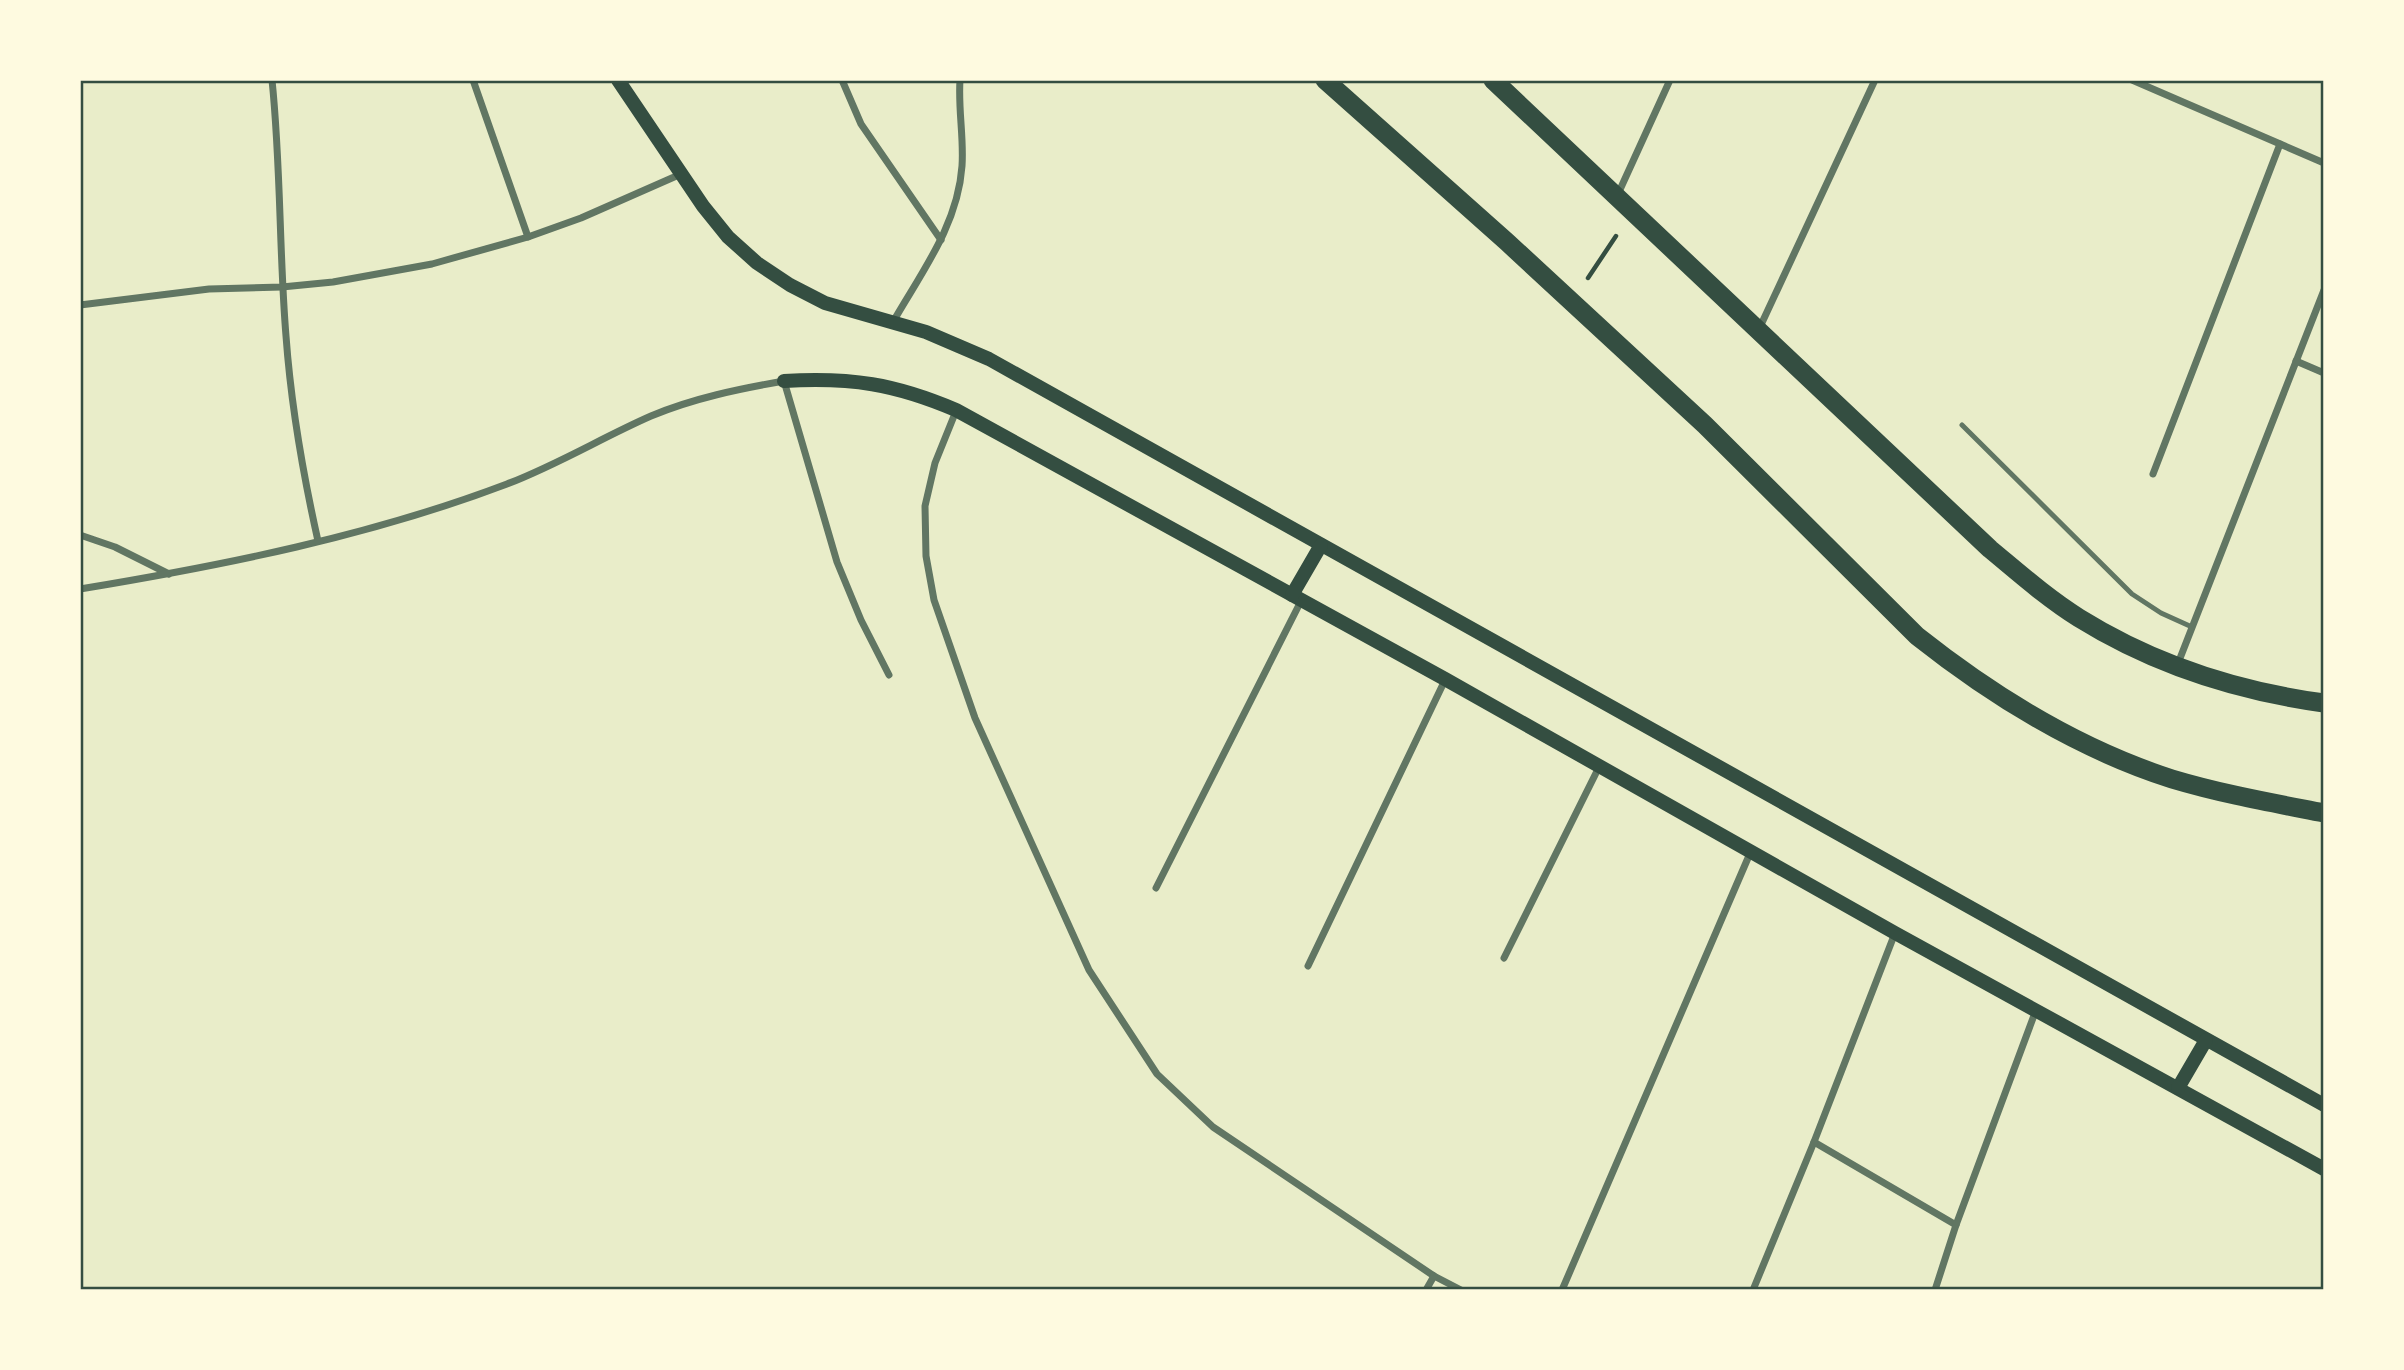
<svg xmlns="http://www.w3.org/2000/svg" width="2404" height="1370" viewBox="0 0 2404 1370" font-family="'Titillium Web',sans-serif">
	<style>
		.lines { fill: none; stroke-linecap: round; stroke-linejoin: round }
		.path { stroke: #344e41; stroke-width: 4.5 }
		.service { stroke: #617663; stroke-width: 5 }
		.minor { stroke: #617663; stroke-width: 7 }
		.secondary { stroke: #344e41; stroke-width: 14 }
		.trunk { stroke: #344e41; stroke-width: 19 }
		.neatline { fill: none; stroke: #344e41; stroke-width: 2.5 }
	</style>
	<rect width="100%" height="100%" fill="#e9edc9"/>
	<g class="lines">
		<polyline class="path" points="1588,278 1616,236"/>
		<polyline class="service" points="1962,425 2132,594 2161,613 2192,627"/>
		<g class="minor">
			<path d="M272 80C281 166 279 251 286 336 291 405 303 474 318 541"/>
			<polyline points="473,80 528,237"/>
			<polyline points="842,80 861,124 941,240"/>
			<polyline points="2132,80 2324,163"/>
			<polyline points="1618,194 1670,80"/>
			<polyline points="80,305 209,289 282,287 333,282 432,264 528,237 581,218 681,174"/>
			<path d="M893 322C921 273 958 225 962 166 964 138 958 109 960 80"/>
			<polyline points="1760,327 1875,80"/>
			<polyline points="2296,361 2324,373"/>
			<polyline points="956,411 935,463 925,506 926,556 934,600 975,718 1089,970 1157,1074 1213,1127 1434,1276 1461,1290"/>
			<polyline points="2153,474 2280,144"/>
			<polyline points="80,535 115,547 169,574"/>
			<path d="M80 589C225 565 370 536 507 484 557 465 603 437 651 416 694 398 739 389 784 381L837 562 861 620 889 675"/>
			<polyline points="2177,666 2324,290"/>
			<polyline points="1156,888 1301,601"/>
			<polyline points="1504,958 1599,767"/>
			<polyline points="1308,966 1445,680"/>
			<polyline points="1814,1142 1956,1225"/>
			<polyline points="1426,1290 1434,1276"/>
			<polyline points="1562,1290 1751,851"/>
			<polyline points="1753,1290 1814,1142 1895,933"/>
			<polyline points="1935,1290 1956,1225 2036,1010"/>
			<polyline points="2323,1290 2324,1289"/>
		</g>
		<g class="secondary">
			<polyline points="618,80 703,206 728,237 757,263 790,285 825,303 926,332 989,359 2324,1105"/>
			<path d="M784 381C851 377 895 384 956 410L1445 679 1895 933 2324 1169"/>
			<polyline points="1292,595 1321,545"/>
			<polyline points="2178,1088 2206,1040"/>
		</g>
		<g class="trunk">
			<path d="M1325 80 1507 242 1705 425 1917 636C1994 697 2078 749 2172 779 2222 794 2273 803 2324 813"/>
			<path d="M1493 80 1990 549C2019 573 2047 598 2079 618 2153 664 2236 691 2324 703"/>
		</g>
	</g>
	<rect width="2404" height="1370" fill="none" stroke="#fefae0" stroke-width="164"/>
	<rect x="82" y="82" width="2240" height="1206" class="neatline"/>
</svg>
